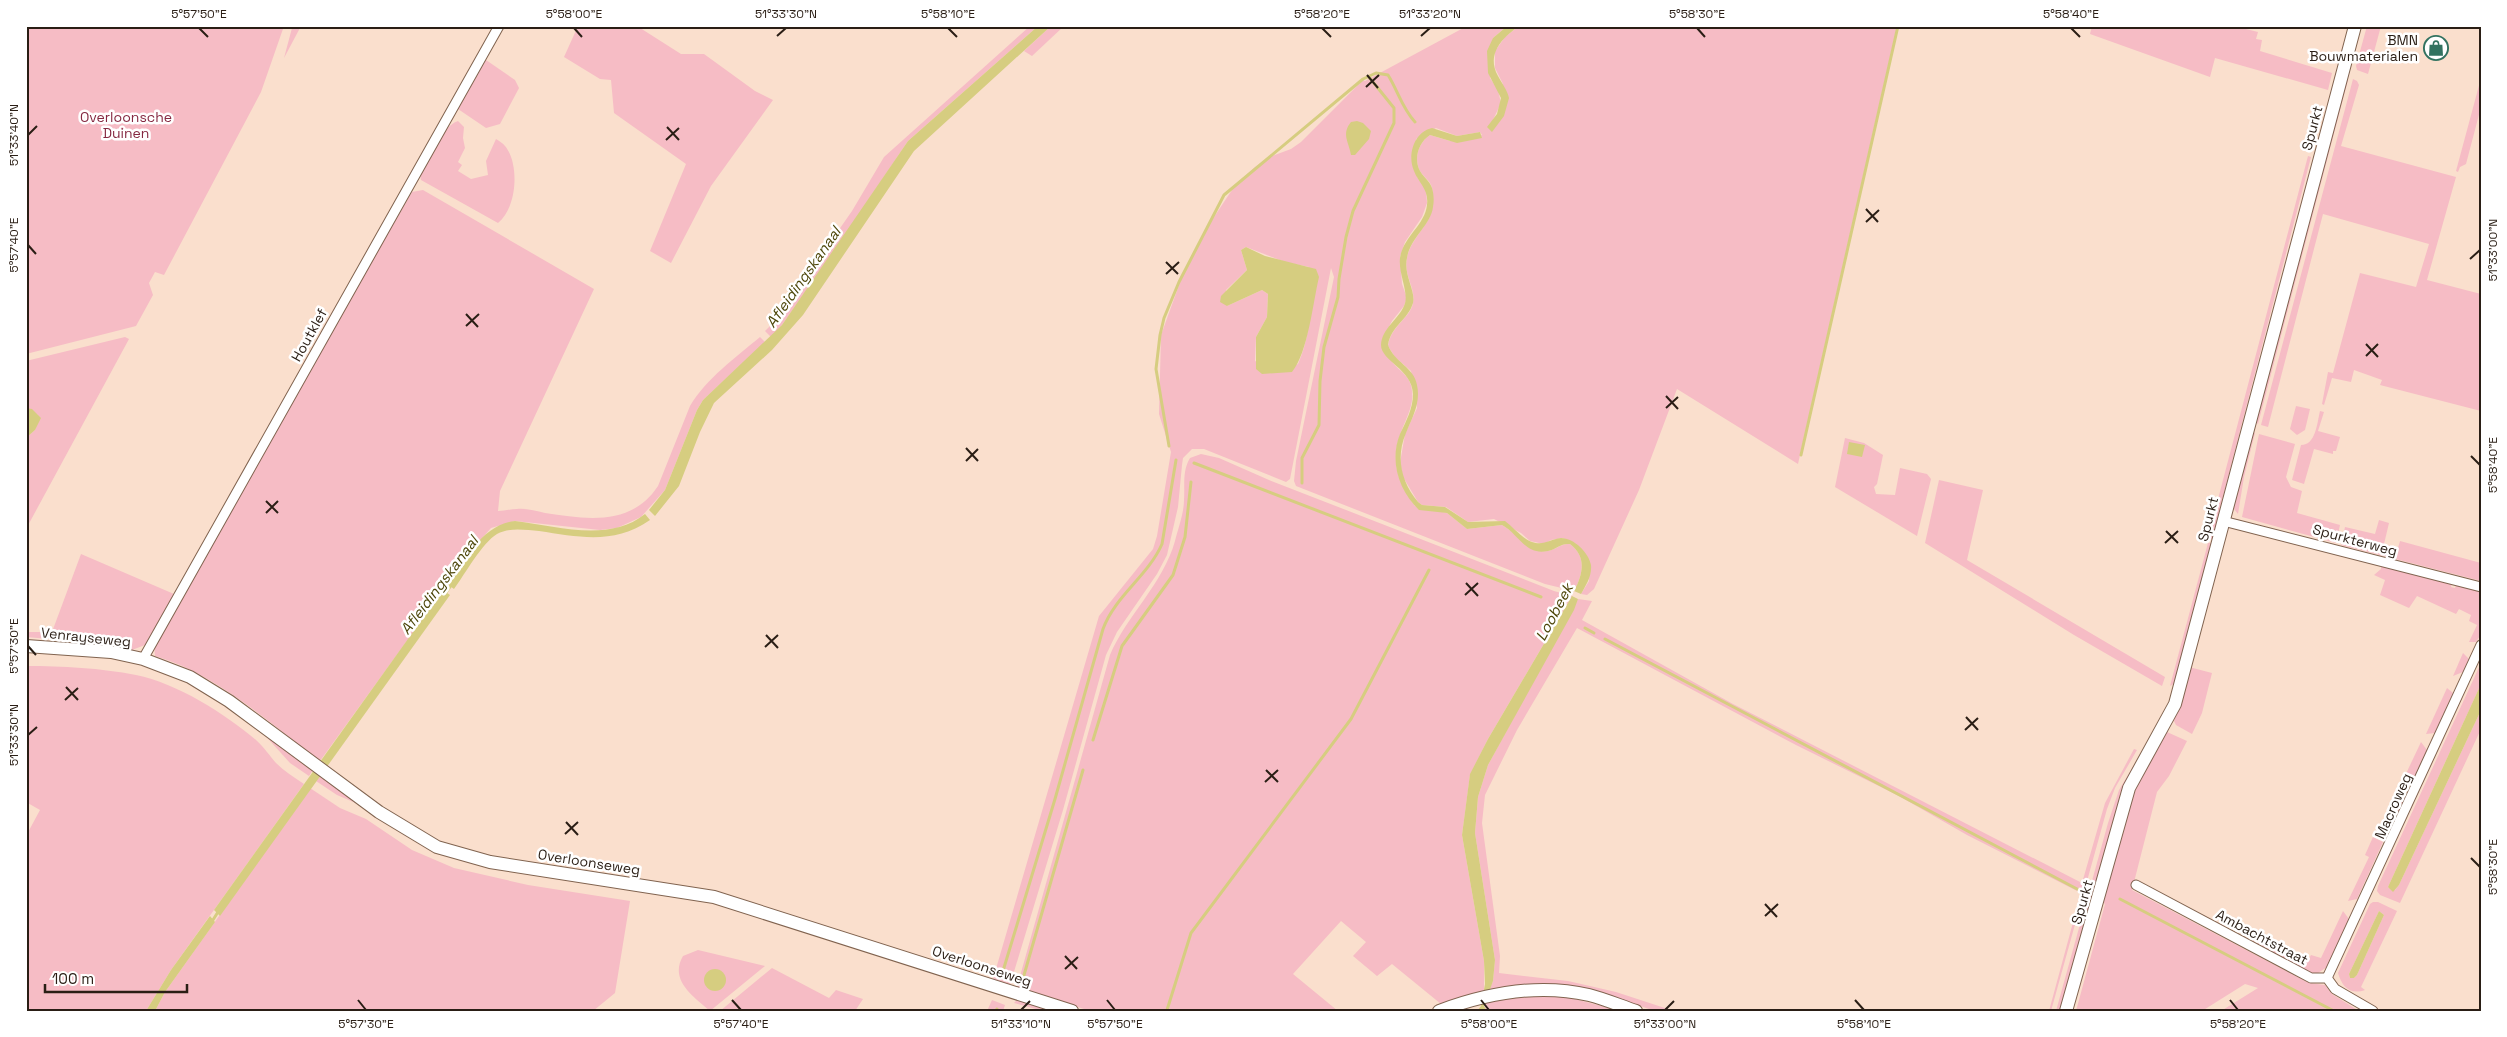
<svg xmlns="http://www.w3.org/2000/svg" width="2507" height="1037" viewBox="0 0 2507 1037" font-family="'Space Grotesk',sans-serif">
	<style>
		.green { fill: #f6bcc5; fill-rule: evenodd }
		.water { fill: #d6cd80 }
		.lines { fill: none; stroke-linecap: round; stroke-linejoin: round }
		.stream { stroke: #d6cd80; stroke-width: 3 }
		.street-casing { stroke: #80634f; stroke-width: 11 }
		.secondary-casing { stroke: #80634f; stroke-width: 14 }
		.street { stroke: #fff; stroke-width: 9 }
		.secondary { stroke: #fff; stroke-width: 12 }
		.ticks { fill: none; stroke: #2a1e15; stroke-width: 2 }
		.labels { text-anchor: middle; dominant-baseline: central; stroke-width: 5; stroke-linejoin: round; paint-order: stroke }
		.poi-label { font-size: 14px; fill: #2a1e15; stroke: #fff; text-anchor: end }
		.park-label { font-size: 14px; fill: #852841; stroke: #fff }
		.street-label { font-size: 14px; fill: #2a1e15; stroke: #fff }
		.water-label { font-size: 15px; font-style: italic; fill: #4d4609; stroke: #fff }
		.neatline { fill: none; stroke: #2a1e15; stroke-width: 2 }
		.ticks-label { font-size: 12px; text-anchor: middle; fill: #2a1e15 }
	</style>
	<rect width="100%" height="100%" fill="#fadfcd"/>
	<g class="green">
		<polygon points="26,26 284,26 261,92 164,275 155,272 149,283 153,295 136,326 26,354"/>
		<polygon points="293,26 301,26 284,58 292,28"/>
		<polygon points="578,26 637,26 681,54 704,54 755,91 773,100 711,186 671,263 650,251 686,164 614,113 611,80 600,79 564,57"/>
		<polygon points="1030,26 1038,26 908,141 836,248 782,325 771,337 765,331 776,320 852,211 884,157"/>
		<polygon points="1051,26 1064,26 1032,56 1024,51"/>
		<path d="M1467 26H1507L1493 38 1490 78 1498 90 1501 103 1492 122 1499 123 1503 84 1495 68V51L1505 37 1519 26H1897L1798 464 1677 389 1639 490 1594 589 1587 595 1581 594 1589 581 1581 549 1563 538 1551 540 1544 544 1530 541 1521 533 1494 519 1468 522 1446 507 1422 505 1418 502 1403 477 1400 463 1405 434 1417 408 1411 371 1395 357 1388 346C1391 325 1410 319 1413 303 1416 288 1403 274 1407 258 1410 240 1430 224 1431 211 1432 205 1434 195 1432 188 1431 181 1422 176 1419 169 1414 157 1419 142 1430 135L1450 141 1482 135 1480 132 1457 136 1436 128 1416 139 1417 177 1426 189 1427 203 1422 217 1405 242 1400 257 1402 284 1407 298 1404 306 1392 321 1382 340C1386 347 1388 358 1394 364 1402 373 1411 377 1412 391 1414 407 1405 420 1400 435 1390 462 1399 485 1415 506L1447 513 1467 529 1502 525C1515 532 1532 554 1547 551 1556 550 1561 543 1570 544 1587 557 1583 574 1574 591L1545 584 1296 486 1294 481 1296 461 1334 277 1331 268 1290 479 1286 482 1204 449H1192L1183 458 1182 465 1178 507 1167 555 1157 574 1117 632 1106 655 1063 810 1010 985 993 979 1099 616 1153 549 1157 536 1171 452 1159 414 1161 335 1183 274 1206 229 1236 184 1255 167 1269 157 1291 149 1301 142 1363 80 1365 81ZM1246 247 1285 262 1309 267C1311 301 1312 332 1298 364L1278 372 1255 361 1256 337 1267 317 1268 294 1262 290 1227 306 1226 290 1247 270 1241 250Z"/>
		<polygon points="2092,26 2234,26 2258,32 2256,39 2262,40 2260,51 2332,73 2328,90 2215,58 2210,77 2090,34"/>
		<polygon points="2367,26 2381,26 2368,74 2357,70 2356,66"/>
		<polygon points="486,60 515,80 519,88 500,124 486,128 458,109"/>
		<polygon points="2481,78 2481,107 2466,164 2460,167 2458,172 2456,171"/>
		<polygon points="2344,79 2348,80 2258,424 2254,421"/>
		<polygon points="2353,79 2357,81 2359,85 2341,146 2456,177 2427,280 2481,294 2481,411 2380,385 2382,380 2354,370 2351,382 2332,378 2324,405 2322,404 2328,372 2333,373 2360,273 2416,287 2429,244 2323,214 2268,427 2261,425"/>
		<path d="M458 121 464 127 463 138 465 148 458 162 462 165 458 171 471 179 488 175 486 161 496 139C499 141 503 143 505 146 520 164 517 208 498 223L421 180 420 175C430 158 439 128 458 121Z"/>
		<polygon points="2308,156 2311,157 2212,539 2202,543 2212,522"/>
		<path d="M423 190 594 289 500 491 498 511C504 511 511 509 517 509 526 508 536 511 545 513 586 519 631 527 658 486L690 406C707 378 735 358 760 337L765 342 703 400 697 410 665 490 641 517 617 528 600 530 515 521 491 528 477 544 320 761C269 723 217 674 155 656L154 644 264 446 412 192Z"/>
		<polygon points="125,337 129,339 26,529 26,438 35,430 38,415 26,408 26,361"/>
		<polygon points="2296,406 2310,409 2305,430 2297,435 2290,429"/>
		<path d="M2320 411 2324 412 2318 431 2340 437 2336 451H2333V454L2314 449 2304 484 2292 480 2301 445C2316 445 2317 423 2320 411Z"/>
		<polygon points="2253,432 2255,433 2244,477 2238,514 2234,509 2232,503"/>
		<polygon points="2259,434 2295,444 2286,477 2291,487 2302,491 2297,513 2340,525 2336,543 2242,517"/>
		<polygon points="1845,438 1864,443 1883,455 1877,484 1874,487 1876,494 1895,495 1900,468 1927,474 1931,479 1917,536 1835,487"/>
		<path d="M1201 454 1219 458 1269 480 1554 591 1572 596 1488 739 1470 775 1462 835 1484 961V992L1441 1004 1392 964 1377 976 1353 956 1366 942 1341 921 1293 974 1338 1011H1090L1017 987 1110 655C1127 615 1163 584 1175 541 1178 529 1184 513 1184 500 1185 486 1182 471 1190 458Z"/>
		<polygon points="1939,480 1983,490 1967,560 2165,677 2162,686 2074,635 1925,543"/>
		<polygon points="2379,520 2389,523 2384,544 2398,548 2400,541 2481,563 2481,581 2341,545 2345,527 2375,534"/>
		<polygon points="2208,543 2211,543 2175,683 2170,686"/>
		<polygon points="81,554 174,594 145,645 132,650 72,641 26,637 26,632 52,632"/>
		<polygon points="2381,565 2452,583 2451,587 2455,588 2456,585 2481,591 2481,634 2476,642 2469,642 2477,625 2469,621 2471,615 2459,609 2456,614 2417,596 2409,608 2380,595 2385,580 2374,575 2381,569"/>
		<polygon points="1578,599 1592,601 1582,620 1733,704 2082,883 2105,803 2134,749 2137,750 2115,788 2107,809 2051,1011 2049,1011 2081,893 1967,835 1899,796 1796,745 1577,628 1517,730 1485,795 1482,823 1500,956 1499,973 1568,981 1616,992 1674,1011 1655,1011 1610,996 1489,990 1493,981 1495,960 1475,833 1478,797 1488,765"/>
		<polygon points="2463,653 2469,659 2463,672 2453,676"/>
		<polygon points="2481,663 2481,684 2388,887 2395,890 2399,885 2481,710 2481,729 2400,903 2380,895 2377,891 2378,886"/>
		<path d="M26 666C63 666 100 668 136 675 177 683 225 714 256 740 264 747 269 755 276 763 284 771 294 777 304 784L171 970 146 1011H26V836L40 810 26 802Z"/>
		<polygon points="2189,667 2212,673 2202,713 2192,734 2176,725 2174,721"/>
		<polygon points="2447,688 2453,693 2435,733 2426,734"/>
		<polygon points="262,732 313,770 309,776 290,763"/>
		<polygon points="2167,732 2187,741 2169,776 2157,792 2132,890 2309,983 2325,985 2332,994 2359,1011 2221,1011 2258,988 2245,984 2202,1011 2076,1011 2105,904 2102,901 2137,783"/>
		<polygon points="2421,742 2427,750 2413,781 2406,782 2403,780"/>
		<polygon points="2140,755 2122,789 2061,1011 2056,1011 2108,823 2119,790"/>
		<polygon points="320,775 358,804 337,795 316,781"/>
		<polygon points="310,788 340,808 366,819 412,850 454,868 528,885 630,901 615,993 593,1011 155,1011 165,992"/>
		<polygon points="2400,789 2405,797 2396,816 2387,816"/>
		<polygon points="2373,837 2383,842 2357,899 2348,901 2369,857 2365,855"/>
		<path d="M2373 902H2378L2397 911 2361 987 2365 990C2350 995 2342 987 2338 973L2370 904ZM2379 911 2384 915 2357 975 2354 978H2350L2349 974Z"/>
		<polygon points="2343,911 2349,919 2327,967 2318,973 2311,973 2252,940 2254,936 2308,960 2311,955 2321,958"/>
		<path d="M698 950 765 966 710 1011C693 996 669 980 683 956Z"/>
		<polygon points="772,968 829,998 836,990 863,999 855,1011 720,1011"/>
		<polygon points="1526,996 1563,996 1621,1011 1487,1011 1485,1008 1487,1001"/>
		<polygon points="1019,998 1058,1011 1043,1011 1014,1003"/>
		<polygon points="992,1000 1005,1005 1003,1011 987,1011"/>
	</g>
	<g class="water">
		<polygon points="1038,26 1051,26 914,151 803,315 772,350 714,403 700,432 679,486 655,516 649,510 665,490 697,410 703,400 782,325 908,141"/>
		<path d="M1519 26C1502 38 1486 54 1498 76 1502 84 1507 89 1509 98L1504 116 1492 132 1487 127 1497 114 1501 98 1488 73 1487 51 1493 38 1506 27Z"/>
		<path d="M1357 121 1363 123 1371 131 1369 139 1355 155H1351C1349 142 1341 134 1351 122Z"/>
		<path d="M1432 128 1457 136 1480 132 1482 138 1457 143 1430 135C1419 142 1414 157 1419 169 1422 176 1430 181 1432 188 1434 194 1434 202 1433 207 1431 225 1410 238 1407 258 1403 274 1416 291 1413 303 1408 320 1391 326 1388 345 1394 362 1414 367 1417 385 1421 403 1412 418 1406 433 1395 458 1402 483 1418 502L1422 505 1445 507 1468 522 1505 521C1513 527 1523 539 1532 542 1544 546 1550 539 1561 538 1574 538 1589 553 1591 565 1592 576 1586 585 1581 594L1574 591C1583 574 1587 557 1570 544 1561 543 1557 549 1548 551 1525 556 1519 534 1502 525L1467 529 1447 513 1419 510C1399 491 1389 461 1400 434 1406 421 1413 409 1413 394 1412 369 1381 361 1381 345 1382 328 1398 320 1404 306 1410 294 1398 274 1400 258 1403 237 1425 225 1427 205 1429 189 1419 184 1414 171 1407 155 1414 132 1432 128Z"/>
		<path d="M1246 247 1265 256 1316 269 1319 277C1313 302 1308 353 1292 372L1262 374 1256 369V337L1267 317 1268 294 1262 290 1227 306 1220 302 1221 296 1247 270 1241 250Z"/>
		<polygon points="26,408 32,409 41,418 35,430 26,438"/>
		<polygon points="1849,442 1865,445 1862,457 1847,454"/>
		<path d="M645 514 650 520C614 545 579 537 539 531 526 530 509 527 497 534 482 543 465 574 454 589L447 584C466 559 482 525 515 521 557 526 609 543 645 514Z"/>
		<polygon points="443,590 450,595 220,916 214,910"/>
		<polygon points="1572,596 1578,599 1574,610 1488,765 1478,797 1475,833 1495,960 1493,981 1484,1006 1487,1011 1477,1011 1481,1006 1485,984 1484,961 1462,835 1470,774 1488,739"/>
		<polygon points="2481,684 2481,710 2399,885 2393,892 2388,887"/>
		<polygon points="2379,911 2384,915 2357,975 2354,978 2350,978 2349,974"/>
		<polygon points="210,916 215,922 165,992 155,1011 146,1011 171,970"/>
		<circle cx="715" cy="980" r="11"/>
	</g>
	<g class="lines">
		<g class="stream">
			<path d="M1169 446 1156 369 1160 335 1164 318 1179 282 1224 195 1363 79 1376 73 1388 75C1398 91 1402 108 1415 122"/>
			<polyline points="1801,455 1898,26"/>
			<polyline points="1194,463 1541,597"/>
			<polyline points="1302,483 1302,458 1319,425 1320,381 1324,347 1338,297 1339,279 1346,237 1353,211 1394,123 1394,108 1369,77"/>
			<polyline points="444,595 452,584"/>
			<polyline points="1585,628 1594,633"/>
			<polyline points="1605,639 2079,890"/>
			<polyline points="1093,740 1122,646 1173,575 1185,537 1191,482"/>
			<polyline points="2120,899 2334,1011"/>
			<polyline points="211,923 218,912"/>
			<path d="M1003 971 1055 799 1103 629C1115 596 1148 576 1162 544L1176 460"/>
			<polyline points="1022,982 1083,770"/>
			<polyline points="1167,1010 1191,933 1351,719 1429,570"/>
			<polyline points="996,1011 997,1009"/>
		</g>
		<defs>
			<g id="street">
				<polyline points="2223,521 2481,587"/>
				<polyline points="143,659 499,26"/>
				<polyline points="2136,885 2311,978 2327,978 2335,989 2373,1011"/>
				<polyline points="2327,978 2481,645"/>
			</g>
			<g id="secondary">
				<polyline points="26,646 111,652 143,659 190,677 229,701 379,812 437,847 490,862 714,897 1072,1011"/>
				<path d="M1439 1011C1487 993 1538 983 1589 995 1605 999 1621 1006 1636 1011"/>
				<polyline points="2066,1011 2129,788 2175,704 2355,26"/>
			</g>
		</defs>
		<use href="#street" class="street-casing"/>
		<use href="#secondary" class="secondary-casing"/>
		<use href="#street" class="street"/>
		<use href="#secondary" class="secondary"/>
	</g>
	<path class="ticks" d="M199 28 208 37M574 28 582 37M948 28 957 37M1322 28 1331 37M1697 28 1705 37M2071 28 2080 37M777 36 786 28M1421 36 1430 28M1367 75 1378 88M1366 87 1379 75M667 127 679 140M28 135 37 126M666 140 679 128M1866 209 1878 222M1866 222 1879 210M28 245 36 254M2470 259 2480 250M1166 262 1178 274M1166 274 1179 262M466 314 478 327M466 326 479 314M2366 344 2378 357M2366 356 2378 344M1666 396 1678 409M1666 408 1678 397M966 448 978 461M2471 456 2480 465M966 461 978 449M266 501 278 513M266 513 278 501M2166 531 2178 543M2165 543 2178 531M1466 583 1478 596M1465 595 1478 583M766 635 778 648M28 646 36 655M765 647 778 635M66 687 78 700M65 700 78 688M1966 717 1978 730M1965 730 1978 718M28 735 37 727M1266 770 1278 782M1265 782 1278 770M566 822 578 835M565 834 578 822M2471 858 2480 867M1765 904 1777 917M1765 916 1778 904M1065 956 1077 969M1065 969 1078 957M358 1000 366 1010M732 1000 741 1010M1107 1000 1115 1010M1481 1000 1489 1010M1855 1000 1864 1010M2230 1000 2238 1010M1021 1010 1030 1001M1665 1010 1674 1001"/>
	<defs>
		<symbol id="shop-ring" viewBox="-11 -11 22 22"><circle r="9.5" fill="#fff" stroke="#327260" stroke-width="1.5"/><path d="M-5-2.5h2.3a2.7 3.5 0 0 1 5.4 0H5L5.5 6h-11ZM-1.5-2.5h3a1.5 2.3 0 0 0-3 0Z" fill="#327260"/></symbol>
	</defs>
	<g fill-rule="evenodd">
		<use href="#shop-ring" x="2422" y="34" width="28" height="28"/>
	</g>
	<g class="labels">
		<g class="poi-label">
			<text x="2418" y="40">BMN<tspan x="2418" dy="16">Bouwmaterialen</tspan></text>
		</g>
		<g class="park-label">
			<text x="126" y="117">Overloonsche<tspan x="126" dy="16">Duinen</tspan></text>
		</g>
		<g class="street-label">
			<text transform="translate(2312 128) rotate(-75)">Spurkt</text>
			<text transform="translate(309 335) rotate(-61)">Houtklef</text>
			<text transform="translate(2208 519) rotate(-76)">Spurkt</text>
			<text transform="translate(2355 540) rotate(15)">Spurkterweg</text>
			<text transform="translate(86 637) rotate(6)">Venrayseweg</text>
			<text transform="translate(2393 806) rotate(-66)">Macroweg</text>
			<text transform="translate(589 862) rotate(9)">Overloonseweg</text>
			<text transform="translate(2082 902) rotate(-74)">Spurkt</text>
			<text transform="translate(2262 937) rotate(28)">Ambachtstraat</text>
			<text transform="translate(982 966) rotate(18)">Overloonseweg</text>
		</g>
		<g class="water-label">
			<text transform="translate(803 277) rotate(-55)">Afleidingskanaal</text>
			<text transform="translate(439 585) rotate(-53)">Afleidingskanaal</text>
			<text transform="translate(1554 612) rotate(-62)">Loobeek</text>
		</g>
	</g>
	<rect width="2507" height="1037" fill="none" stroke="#ffffff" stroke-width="55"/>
	<path d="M45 984v8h142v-8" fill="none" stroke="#2a1e15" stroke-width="2.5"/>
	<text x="52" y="984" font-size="15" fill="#2a1e15" stroke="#ffffff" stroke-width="4" paint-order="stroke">100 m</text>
	<rect x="28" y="28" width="2452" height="982" class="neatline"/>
	<g class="ticks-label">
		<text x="199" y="18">5°57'50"E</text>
		<text x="574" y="18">5°58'00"E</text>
		<text x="786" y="18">51°33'30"N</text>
		<text x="948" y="18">5°58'10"E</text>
		<text x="1322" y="18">5°58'20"E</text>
		<text x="1430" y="18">51°33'20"N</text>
		<text x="1697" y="18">5°58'30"E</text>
		<text x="2071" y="18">5°58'40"E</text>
		<text transform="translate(14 135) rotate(-90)" y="4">51°33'40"N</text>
		<text transform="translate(14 245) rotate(-90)" y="4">5°57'40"E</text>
		<text transform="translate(2493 250) rotate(-90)" y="4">51°33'00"N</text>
		<text transform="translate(2493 465) rotate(-90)" y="4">5°58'40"E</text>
		<text transform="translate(14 646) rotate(-90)" y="4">5°57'30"E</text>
		<text transform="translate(14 735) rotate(-90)" y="4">51°33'30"N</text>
		<text transform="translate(2493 867) rotate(-90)" y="4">5°58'30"E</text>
		<text x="366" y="1028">5°57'30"E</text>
		<text x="741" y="1028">5°57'40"E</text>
		<text x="1021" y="1028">51°33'10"N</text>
		<text x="1115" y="1028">5°57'50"E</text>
		<text x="1489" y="1028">5°58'00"E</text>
		<text x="1665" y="1028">51°33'00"N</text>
		<text x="1864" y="1028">5°58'10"E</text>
		<text x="2238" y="1028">5°58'20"E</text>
	</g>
</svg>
